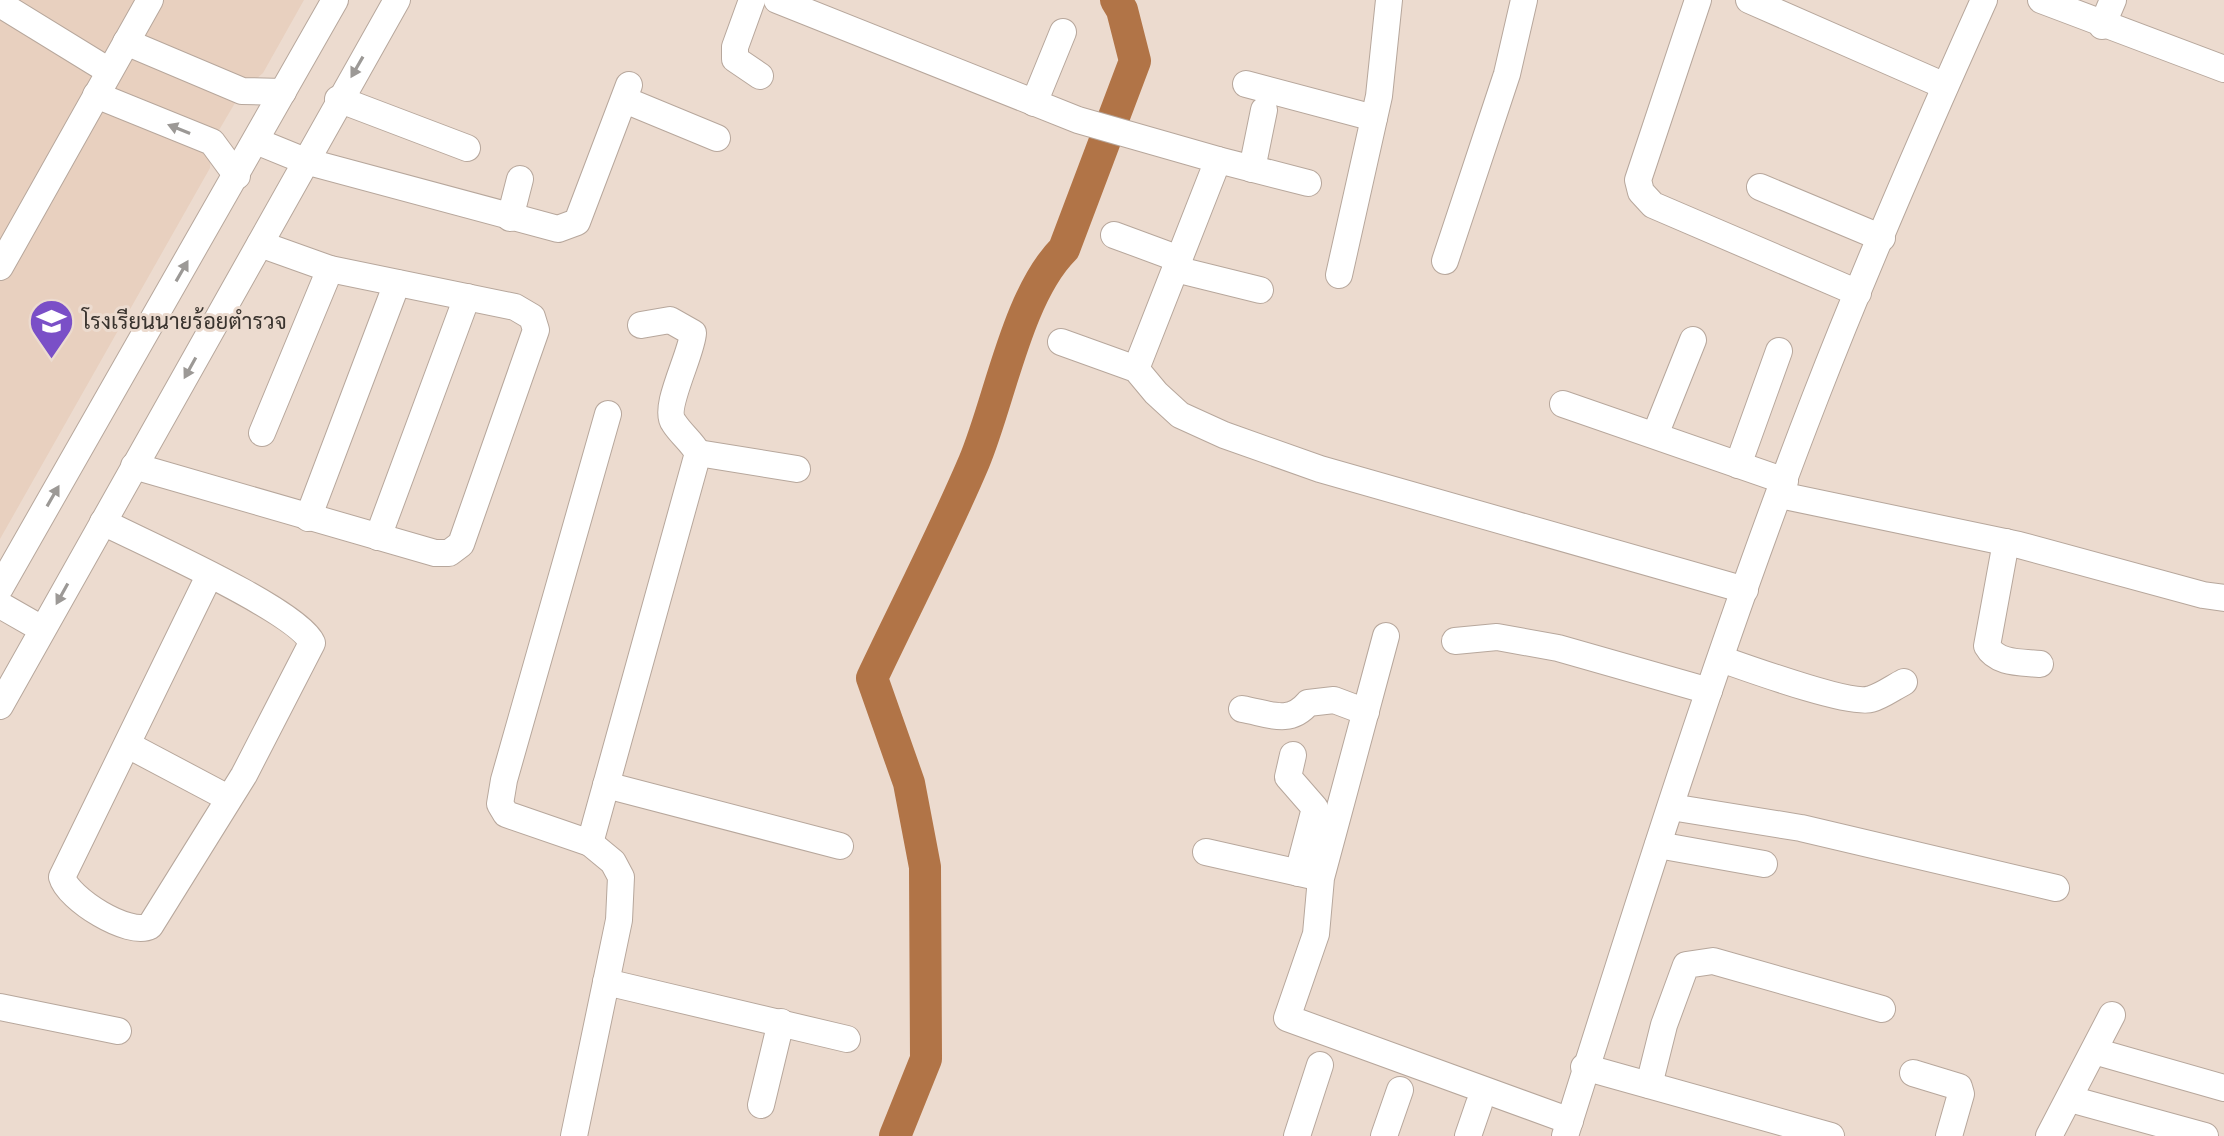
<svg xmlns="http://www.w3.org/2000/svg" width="2224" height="1136" viewBox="0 0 2224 1136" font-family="'Titillium Web',Sarabun,sans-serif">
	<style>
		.built { fill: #e8d0bf }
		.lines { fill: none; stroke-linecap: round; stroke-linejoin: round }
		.river { stroke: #b17447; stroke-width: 32 }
		.minor-casing { stroke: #b7a79c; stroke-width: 28 }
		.minor { stroke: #fff; stroke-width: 26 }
		.oneway { fill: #9c9996 }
		.labels { text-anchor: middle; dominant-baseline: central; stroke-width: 6; stroke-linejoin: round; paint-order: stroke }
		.poi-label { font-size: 22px; fill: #39332e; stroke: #ecdbcf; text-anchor: start }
	</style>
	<rect width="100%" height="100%" fill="#ecdbcf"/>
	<polygon class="built" points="0,0 304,0 263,73 242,91 212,142 210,168 0,539"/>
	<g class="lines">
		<path class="river" d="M895 1136 926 1059 925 867 909 783 872 678C906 606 943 535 974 462 1000 400 1017 296 1064 249L1135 61 1122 10 1116 0"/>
		<defs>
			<g id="minor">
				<polyline points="752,0 735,47 735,59 760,76"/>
				<polyline points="777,0 1078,120 1218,160 1136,369"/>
				<polyline points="1698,0 1638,180 1641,192 1653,205 1858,293"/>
				<polyline points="1749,0 1945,86"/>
				<polyline points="2041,0 2224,69"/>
				<polyline points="0,4 109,71"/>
				<polyline points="2102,26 2113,0"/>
				<polyline points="126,42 242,91 283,92"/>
				<polyline points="1246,84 1374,118"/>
				<polyline points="96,95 212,142 237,176"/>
				<polyline points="338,99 467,148"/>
				<polyline points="625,100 717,138"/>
				<polyline points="1034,103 1063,32"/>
				<polyline points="256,141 305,161 558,229 577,222 629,85"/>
				<polyline points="1218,160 1308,183"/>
				<polyline points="1252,169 1264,110"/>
				<polyline points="1760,187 1882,238"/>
				<polyline points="510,218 520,179"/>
				<polyline points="1114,235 1179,259"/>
				<polyline points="1445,261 1507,74 1524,0"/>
				<polyline points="0,267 150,0"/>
				<polyline points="1175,269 1260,290"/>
				<polyline points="1339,275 1379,96 1389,0"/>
				<polyline points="1061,342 1136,369 1156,393 1180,415 1224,435 1320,469 1745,590"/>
				<polyline points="1563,404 1785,481"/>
				<polyline points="262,433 330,269"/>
				<polyline points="1655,435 1693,340"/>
				<polyline points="698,453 797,469"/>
				<polyline points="1738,465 1779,351"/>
				<polyline points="134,466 435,553 449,553 461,544 536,330 532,317 515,307 330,269 260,244"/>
				<polyline points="1780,495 2019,545 2203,595 2224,598"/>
				<polyline points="308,518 397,283"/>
				<path d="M103 522C142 542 299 611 312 643L244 775 150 926C129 937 68 899 62 877L209 576"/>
				<polyline points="378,537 467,297"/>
				<path d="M2006 542 1987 646C1997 664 2021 662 2040 664"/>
				<polyline points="0,588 335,0"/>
				<polyline points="0,605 42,629"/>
				<polyline points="1386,636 1321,878 1316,934 1287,1018 1570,1121"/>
				<polyline points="1455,641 1497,637 1558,648 1709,691"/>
				<path d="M1721 659C1747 668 1851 706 1871 699 1882 696 1894 687 1904 682"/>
				<polyline points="0,706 397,0"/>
				<path d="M1242 709C1267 713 1289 726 1308 703L1334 700 1366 712"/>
				<polyline points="128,745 228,798"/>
				<polyline points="1293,755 1288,777 1315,808 1298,873"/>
				<polyline points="606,785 840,846"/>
				<polyline points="1671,807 1801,828 2056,888"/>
				<path d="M590 843 698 453C691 441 681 434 674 423 662 408 692 354 693 333L670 320 641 325"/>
				<polyline points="1658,845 1764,864"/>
				<polyline points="1206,852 1313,876"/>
				<polyline points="606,982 847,1039"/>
				<polyline points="0,1007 118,1031"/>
				<polyline points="2094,1051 2224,1088"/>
				<polyline points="1584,1067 1831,1136"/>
				<polyline points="1913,1073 1959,1087 1961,1094 1949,1136"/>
				<polyline points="1649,1085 1664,1025 1686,965 1713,961 1882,1009"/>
				<polyline points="2070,1099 2205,1136"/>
				<polyline points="761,1105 781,1022"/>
				<polyline points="574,1136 619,920 621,877 613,862 590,843 506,814 500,804 504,780 608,414"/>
				<polyline points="1297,1136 1320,1065"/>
				<polyline points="1384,1136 1400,1090"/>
				<polyline points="1468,1136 1479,1104"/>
				<path d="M1565 1136C1643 888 1721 640 1815 398 1867 264 1925 131 1984 0"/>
				<polyline points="2049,1136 2112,1015"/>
			</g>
		</defs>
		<use href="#minor" class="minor-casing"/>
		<use href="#minor" class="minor"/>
	</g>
	<defs><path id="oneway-solid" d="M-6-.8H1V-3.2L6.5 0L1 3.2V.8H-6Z" transform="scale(2)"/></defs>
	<g class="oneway">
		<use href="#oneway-solid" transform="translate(357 67) rotate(120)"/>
		<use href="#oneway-solid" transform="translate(179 129) rotate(-158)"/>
		<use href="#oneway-solid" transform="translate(182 271) rotate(-60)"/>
		<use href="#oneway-solid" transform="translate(190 368) rotate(119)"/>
		<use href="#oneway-solid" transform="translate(53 496) rotate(-60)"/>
		<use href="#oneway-solid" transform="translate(62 594) rotate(119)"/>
	</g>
	<defs>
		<symbol id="university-pin" viewBox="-11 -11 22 30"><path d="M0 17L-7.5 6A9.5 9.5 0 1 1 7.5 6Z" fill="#7a4fc7" stroke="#ecdbcf"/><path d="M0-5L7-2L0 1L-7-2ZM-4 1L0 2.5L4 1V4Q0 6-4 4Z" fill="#fff"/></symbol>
	</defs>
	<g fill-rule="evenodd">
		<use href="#university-pin" x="26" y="296" width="51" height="69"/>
	</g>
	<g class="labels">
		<g class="poi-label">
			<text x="82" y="321">โรงเรียนนายร้อยตำรวจ</text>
		</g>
	</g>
</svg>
